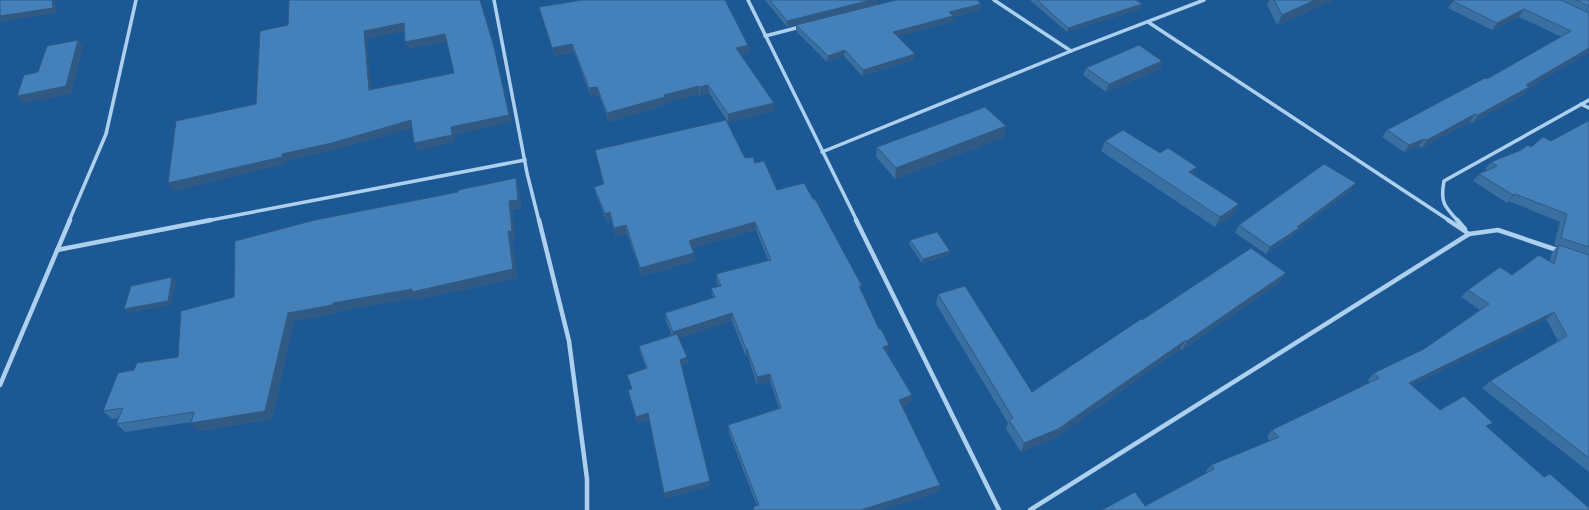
<svg xmlns="http://www.w3.org/2000/svg" width="1589" height="510" viewBox="0 0 1589 510" font-family="Roboto,sans-serif">
	<style>
		.lines { fill: none; stroke-linecap: round; stroke-linejoin: round }
		.minor-far1 { stroke: #add0ef; stroke-width: 3.5 }
		.minor { stroke: #add0ef; stroke-width: 4.5 }
		.wall { fill: #3a6fa1 }
		.shaded-wall { fill: #305a83 }
		.building { fill: #4481bb; stroke: #305a83; fill-rule: evenodd }
	</style>
	<rect width="100%" height="100%" fill="#1c5894"/>
	<g class="lines">
		<g class="minor-far1">
			<polyline points="494,0 527,173 539,221"/>
			<polyline points="748,0 857,221"/>
			<polyline points="994,0 1071,51"/>
			<polyline points="1148,22 1450,221"/>
			<polyline points="765,36 800,27"/>
			<polyline points="1581,104 1589,108"/>
			<polyline points="822,152 1071,51 1204,0"/>
			<polyline points="69,221 106,134 136,0"/>
			<polyline points="206,221 525,160"/>
			<path d="M1458 221C1444 206 1440 202 1444 181L1589 100"/>
		</g>
		<g class="minor">
			<polyline points="539,220 569,341 587,479 587,510"/>
			<polyline points="856,220 999,510"/>
			<polyline points="1448,220 1469,234"/>
			<polyline points="1457,220 1465,229"/>
			<polyline points="57,250 211,220"/>
			<polyline points="0,385 70,220"/>
			<polyline points="1030,510 1469,234 1498,230 1560,251"/>
		</g>
	</g>
	<g class="wall">
		<polygon points="765,0 878,0 878,4 787,27"/>
		<polygon points="1030,0 1136,0 1142,4 1140,9 1067,32"/>
		<polygon points="1269,0 1332,0 1331,1 1277,25 1267,5"/>
		<polygon points="1454,0 1589,0 1589,52 1529,88 1523,95 1472,123 1470,122 1421,148 1419,146 1404,152 1382,137 1387,130 1487,79 1562,37 1519,17 1492,30 1448,8 1453,1"/>
		<polygon points="539,7 748,45 749,53 741,55 774,103 775,111 728,122 709,93 700,96 699,94 666,103 666,105 609,122 599,95 591,97 574,52 554,56"/>
		<polygon points="980,10 953,17 953,22 898,36 914,60 862,76 844,56 827,62 796,31 796,25"/>
		<polygon points="1162,61 1160,69 1106,92 1083,75 1086,68"/>
		<polygon points="1589,121 1589,472 1482,388 1490,381 1558,341 1546,319 1412,385 1440,410 1488,428 1544,477 1589,508 1145,506 1207,473 1206,471 1211,465 1270,441 1267,437 1272,430 1370,383 1368,380 1374,373 1424,349 1480,310 1461,297 1468,290 1550,261 1552,252 1558,246 1554,245 1560,222 1509,201 1507,203 1473,181 1479,174 1487,170 1485,169 1491,162 1531,147 1551,141"/>
		<polygon points="1004,137 895,179 876,157 877,147"/>
		<polygon points="1105,141 1193,175 1234,214 1215,227 1101,151"/>
		<polygon points="595,150 745,158 755,163 777,190 862,291 888,353 887,353 911,402 902,406 940,485 938,492 881,510 753,510 753,507 757,506 729,433 728,425 779,408 770,381 757,385 748,356 746,357 732,321 679,338 688,363 681,365 710,486 665,498 649,419 637,423 628,390 632,389 627,375 646,369 640,352 639,346 672,335 666,321 665,313 713,298 711,288 719,286 717,282 716,274 768,260 756,230 696,247 692,249 694,253 695,261 642,276 627,233 616,236 611,220 607,222 596,195 594,187 603,184"/>
		<polygon points="519,187 521,208 512,210 515,240 512,240 517,278 416,300 415,298 338,311 338,313 294,321 272,419 198,431 191,423 191,422 125,432 116,424 119,418 112,419 103,411 134,370 178,357 234,297"/>
		<polygon points="1351,190 1296,232 1294,235 1266,254 1235,233 1239,225"/>
		<polygon points="910,240 950,251 949,255 922,263 909,244"/>
		<polygon points="1280,282 1182,350 1180,349 1055,438 1021,452 1006,429 1008,423 936,304 938,294 1032,392 1142,320"/>
	</g>
	<g class="shaded-wall">
		<polygon points="52,0 55,0 57,13 0,22 0,16"/>
		<polygon points="480,0 496,55 512,122 454,135 455,142 418,151 414,143 451,127"/>
		<polygon points="871,0 878,0 878,4 787,27 787,21"/>
		<polygon points="1315,0 1332,0 1331,1 1277,25 1282,15"/>
		<polygon points="981,4 980,10 953,17 953,22 893,38 893,32 949,12"/>
		<polygon points="1142,4 1140,9 1067,32 1068,28"/>
		<polygon points="1524,9 1519,17 1492,30 1497,23"/>
		<polygon points="404,23 407,31 367,39 372,98 369,90 364,31"/>
		<polygon points="445,34 448,42 408,49 405,42"/>
		<polygon points="78,40 83,47 71,94 23,103 17,96"/>
		<polygon points="572,44 574,52 554,56 552,48"/>
		<polygon points="748,45 749,53 736,56 736,48"/>
		<polygon points="1589,48 1589,52 1529,88 1523,95 1472,123 1478,115 1526,85"/>
		<polygon points="845,50 844,56 827,62 828,56"/>
		<polygon points="915,54 914,60 862,76 863,70"/>
		<polygon points="1162,61 1160,69 1106,92 1109,84"/>
		<polygon points="708,85 709,93 700,96 700,87"/>
		<polygon points="699,86 699,94 666,103 666,105 609,122 607,113 664,95"/>
		<polygon points="597,87 599,95 591,97 589,88"/>
		<polygon points="774,103 775,111 728,122 728,114"/>
		<polygon points="1475,114 1470,122 1421,148 1427,140"/>
		<polygon points="411,120 414,128 336,150 286,161 286,164 173,191 168,183"/>
		<polygon points="1006,126 1004,137 895,179 896,168"/>
		<polygon points="1424,139 1419,146 1404,152 1409,145"/>
		<polygon points="1197,167 1192,177 1189,172"/>
		<polygon points="516,178 519,187 521,208 512,210 515,240 512,240 517,278 416,300 415,298 338,311 338,313 294,321 272,419 198,431 191,423 288,313 333,303 508,231 509,201"/>
		<polygon points="1356,183 1351,190 1296,232 1294,235 1266,254 1270,247"/>
		<polygon points="1515,194 1509,201 1507,203 1513,195"/>
		<polygon points="1239,204 1234,214 1215,227 1220,217"/>
		<polygon points="610,212 611,220 607,222 605,214"/>
		<polygon points="755,222 756,230 696,247 690,250 689,241 695,239"/>
		<polygon points="626,225 627,233 616,236 614,228"/>
		<polygon points="950,251 949,255 922,263 923,259"/>
		<polygon points="694,253 695,261 642,276 640,268"/>
		<polygon points="1286,273 1280,282 1182,350 1187,341"/>
		<polygon points="172,277 176,281 171,305 127,313 124,309"/>
		<polygon points="859,286 862,286 862,294"/>
		<polygon points="1554,312 1546,319 1403,390 1409,383"/>
		<polygon points="732,313 732,321 674,340 673,332"/>
		<polygon points="1186,340 1180,349 1055,438 1021,452 1024,443"/>
		<polygon points="889,345 888,353 882,355 883,347"/>
		<polygon points="746,349 747,349 748,356 746,357"/>
		<polygon points="687,357 688,363 681,365 680,360"/>
		<polygon points="770,374 770,381 757,385 757,377"/>
		<polygon points="912,395 911,402 898,407 899,400"/>
		<polygon points="648,413 649,419 637,423 636,417"/>
		<polygon points="710,481 710,486 665,498 664,493"/>
		<polygon points="940,485 938,492 881,510 861,510"/>
	</g>
	<g class="building">
		<polygon points="0,0 52,0 53,8 0,16"/>
		<path d="M289 0H480L494 47 509 115 451 127 452 135 414 143 411 120 332 143 282 154V157L168 183 176 121 256 104 260 31 288 25ZM404 23 405 42 445 34 454 73 369 90 364 31Z"/>
		<polygon points="582,0 725,0 748,45 736,48 774,103 728,114 708,85 700,87 699,86 664,95 665,97 607,113 597,87 589,88 572,44 552,48 539,7"/>
		<polygon points="770,0 871,0 787,21"/>
		<polygon points="896,0 977,0 981,4 949,12 953,16 893,32 915,54 863,70 845,50 828,56 796,25"/>
		<polygon points="1037,0 1136,0 1142,4 1068,28"/>
		<polygon points="1274,0 1315,0 1282,15"/>
		<polygon points="1454,0 1561,0 1589,13 1589,48 1526,85 1529,87 1478,115 1475,114 1427,140 1424,139 1409,145 1387,130 1485,78 1487,79 1571,31 1524,9 1497,23 1453,1"/>
		<polygon points="1576,0 1589,0 1589,6"/>
		<polygon points="78,40 66,86 17,96 24,75 38,72 47,46"/>
		<polygon points="1139,45 1162,61 1109,84 1086,68"/>
		<polygon points="985,107 1006,126 896,168 877,147"/>
		<polygon points="726,120 745,158 753,157 755,163 764,161 777,190 804,183 813,199 815,199 862,286 859,286 879,329 881,329 889,345 883,347 912,395 899,400 940,485 861,510 754,510 753,507 759,505 728,425 781,408 770,374 757,377 747,349 746,349 732,313 673,332 665,313 715,297 711,288 721,286 716,274 771,260 755,222 695,239 689,241 694,253 640,268 626,225 614,228 610,212 605,214 594,187 604,184 595,150"/>
		<polygon points="1588,121 1589,121 1589,247 1561,238 1567,214 1515,194 1513,195 1479,174 1497,166 1491,162 1521,150 1528,145 1531,147 1543,137 1551,141"/>
		<polygon points="1123,130 1160,153 1168,148 1197,167 1189,172 1239,204 1220,217 1105,141"/>
		<polygon points="1324,164 1356,183 1297,227 1299,228 1270,247 1239,225"/>
		<polygon points="516,178 518,200 509,201 512,231 508,231 513,269 412,292 412,289 333,303 332,305 288,313 265,411 191,423 194,412 116,424 123,408 103,411 118,373 134,370 137,363 178,357 181,311 234,297 235,241 315,220 458,192 458,190"/>
		<polygon points="937,232 950,251 923,259 910,240"/>
		<polygon points="1559,245 1589,255 1589,458 1490,381 1567,336 1554,312 1409,383 1440,410 1464,396 1493,423 1486,426 1544,477 1550,474 1589,508 1589,510 1102,510 1135,492 1145,506 1214,469 1211,465 1279,437 1272,430 1379,378 1374,373 1424,349 1489,304 1468,290 1500,267 1512,275 1539,255 1554,264"/>
		<polygon points="1251,248 1286,273 1187,341 1186,340 1058,429 1024,443 1009,420 1013,418 938,294 965,286 1032,392 1141,319 1142,320"/>
		<polygon points="172,277 168,301 124,309 131,286"/>
		<polygon points="677,334 687,357 680,360 710,481 664,493 648,413 636,417 628,390 632,389 627,375 647,368 639,346"/>
	</g>
</svg>
